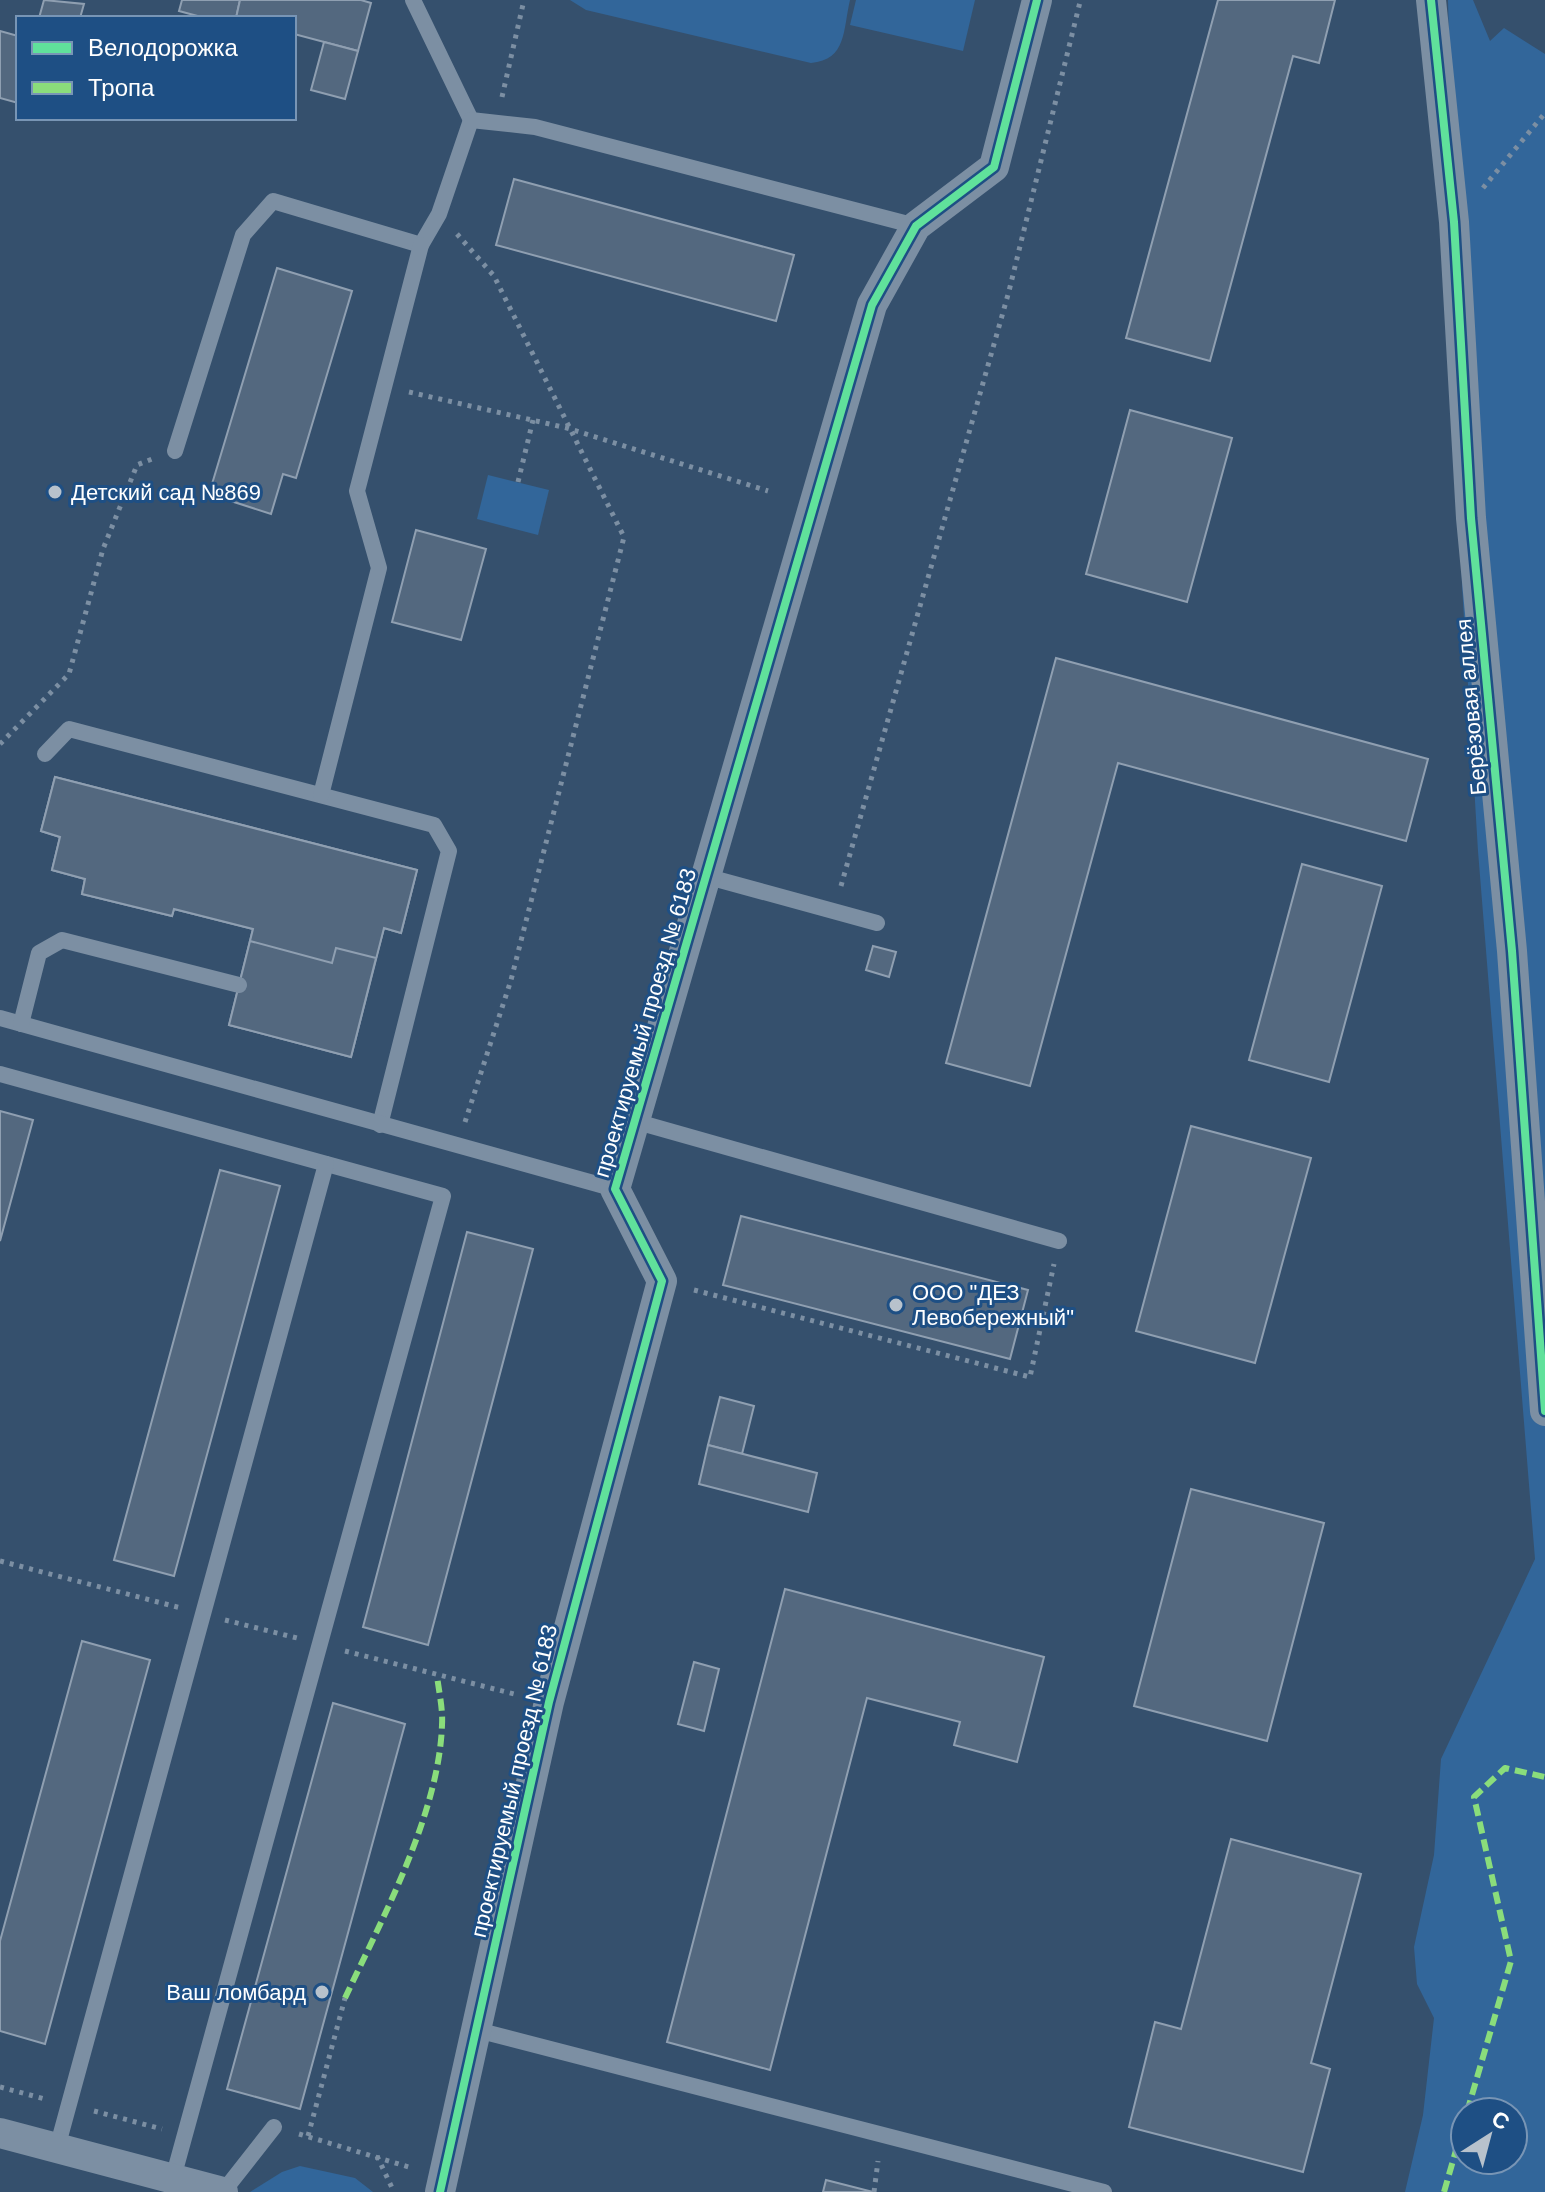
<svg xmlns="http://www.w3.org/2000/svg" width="1545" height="2192" viewBox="0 0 1545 2192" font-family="Arial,sans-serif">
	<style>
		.green { fill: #32669a; fill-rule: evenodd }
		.building { fill: #53687f; stroke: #8f9fb1; stroke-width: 2 }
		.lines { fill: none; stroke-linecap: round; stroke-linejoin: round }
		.path { stroke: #7c8fa3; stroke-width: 5; stroke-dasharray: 4 6; stroke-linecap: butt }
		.lane { stroke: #7c8fa3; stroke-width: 16 }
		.street { stroke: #7c8fa3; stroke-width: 30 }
		.quiet { stroke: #8add7b; stroke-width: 6; stroke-dasharray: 12 6; stroke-linecap: butt }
		.cycleway-casing { stroke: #1e4f84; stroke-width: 13 }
		.cycleway { stroke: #60e19b; stroke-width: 8 }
		.poi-dot { fill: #b8c2cc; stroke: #1e4f84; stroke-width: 3 }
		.labels { text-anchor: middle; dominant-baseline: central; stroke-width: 6; stroke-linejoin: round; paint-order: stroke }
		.poi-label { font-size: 22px; fill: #fff; stroke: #1e4f84; text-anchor: start }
		.street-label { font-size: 22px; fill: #fff; stroke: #1e4f84 }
	</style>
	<rect width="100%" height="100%" fill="#35506d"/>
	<g class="green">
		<path d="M570 0H850C843 29 847 60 811 63L586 10Z"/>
		<polygon points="856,0 975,0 963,51 850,25"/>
		<path d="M1448 0H1473L1490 41 1504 28 1545 54V2192H1405L1423 2115 1434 2018 1417 1984 1414 1947 1434 1855 1441 1759 1535 1559 1478 851 1462 585ZM1465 2112H1513V2160H1465Z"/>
		<polygon points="488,475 549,490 538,535 477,519"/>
		<polygon points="300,2166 355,2178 373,2192 250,2192 282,2172"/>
	</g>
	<g class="building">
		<polygon points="44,0 84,4 80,18 39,18"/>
		<polygon points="182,0 240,0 236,18 205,18 179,11"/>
		<polygon points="240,0 361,0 371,3 358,51 294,34 294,18 236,18"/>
		<polygon points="1218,0 1335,0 1319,63 1293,56 1210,361 1126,338"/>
		<polygon points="0,31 18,36 18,103 0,98"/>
		<polygon points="324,42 358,51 345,99 311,90"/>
		<polygon points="514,179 794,255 776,321 496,245"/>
		<polygon points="277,268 352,291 296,478 283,474 271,514 209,494"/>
		<polygon points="1130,410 1232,438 1187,602 1086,574"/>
		<polygon points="416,530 486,549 461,640 392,622"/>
		<polygon points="1056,658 1428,759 1406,841 1118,763 1030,1086 946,1063"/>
		<polygon points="55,777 417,870 401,933 384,928 376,958 336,948 332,963 250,941 253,929 174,909 172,916 82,894 85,879 52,870 60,837 41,831"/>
		<polygon points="55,777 417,870 401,933 384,928 351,1057 229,1025 253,929 174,909 172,916 82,894 85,879 52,870 60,837 41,831"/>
		<polygon points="1302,864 1382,886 1329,1082 1249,1060"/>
		<polygon points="250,941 332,963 336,948 376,958 351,1057 229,1025"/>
		<polygon points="873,946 896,952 889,977 866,970"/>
		<polygon points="0,1111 33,1120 0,1241"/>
		<polygon points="1191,1126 1311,1158 1255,1363 1136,1331"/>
		<polygon points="220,1170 280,1186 174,1576 114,1560"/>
		<polygon points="741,1216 1028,1290 1010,1359 723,1285"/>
		<polygon points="467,1232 533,1249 428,1645 363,1627"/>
		<polygon points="720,1397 754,1406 742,1454 708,1445"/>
		<polygon points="708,1445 817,1473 808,1512 699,1484"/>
		<polygon points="1191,1489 1324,1523 1267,1741 1134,1706"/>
		<polygon points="785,1589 1044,1657 1017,1762 954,1745 960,1722 867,1698 770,2070 667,2042"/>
		<polygon points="82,1641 150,1660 45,2044 0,2031 0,1941"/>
		<polygon points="694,1662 719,1669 704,1731 678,1724"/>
		<polygon points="333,1703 405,1724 300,2109 227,2089"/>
		<polygon points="1231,1839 1361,1874 1311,2063 1330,2069 1303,2172 1129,2127 1155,2022 1181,2029"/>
		<polygon points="826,2180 873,2192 823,2192"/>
	</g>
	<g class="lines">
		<g class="path">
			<polyline points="502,97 524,0"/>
			<polyline points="1483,188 1545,113"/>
			<polyline points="457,234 494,276 624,537 511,980 465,1122"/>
			<polyline points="409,392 567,428 768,491"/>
			<polyline points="518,482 533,420"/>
			<polyline points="0,744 69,674 103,549 137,465 152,459"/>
			<polyline points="841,886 1009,291 1080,2 1077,0"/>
			<polyline points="694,1290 1030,1377 1054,1264"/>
			<polyline points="0,1561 181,1608"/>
			<polyline points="225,1620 297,1638"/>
			<polyline points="345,1651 518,1695"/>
			<polyline points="0,2087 45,2099"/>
			<polyline points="94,2111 162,2129"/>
			<polyline points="299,2134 412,2168"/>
			<polyline points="308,2136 345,1998"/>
			<polyline points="377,2156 394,2192"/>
			<polyline points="874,2192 878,2161"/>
		</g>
		<g class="lane">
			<polyline points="413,0 471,120"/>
			<polyline points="175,451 243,235 273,201 421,245 439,214 471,120 535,127 916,226"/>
			<polyline points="45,754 69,729 434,825 449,851 380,1125"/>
			<polyline points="321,795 379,568 357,491 421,245"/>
			<polyline points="705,876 877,923"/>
			<polyline points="0,1018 615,1189"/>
			<polyline points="21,1024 39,953 62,940 239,985"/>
			<polyline points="0,1074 443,1196 173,2178"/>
			<polyline points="634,1121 1059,1241"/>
			<polyline points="473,2029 1104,2192"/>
			<polyline points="57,2148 326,1164"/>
			<polyline points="223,2192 274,2127"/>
		</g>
		<g class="street">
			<polyline points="1431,0 1454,222 1471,518 1512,951 1545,1411"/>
			<polyline points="0,2133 223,2192"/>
			<polyline points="440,2192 549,1702 662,1281 615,1189 872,305 916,226 994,167 1037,0"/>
		</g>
		<g class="quiet">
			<path d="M345 1998C382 1919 439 1814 442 1725 443 1709 439 1692 437 1676"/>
			<polyline points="1467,2112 1511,1961 1474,1797 1505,1768 1545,1777"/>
			<polyline points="1444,2192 1465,2119"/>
		</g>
		<defs>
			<g id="cycleway">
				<polyline points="1431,0 1454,222 1471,518 1512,951 1545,1411"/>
				<polyline points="440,2192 549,1702 662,1281 615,1189 872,305 916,226 994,167 1037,0"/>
			</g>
		</defs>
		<use href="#cycleway" class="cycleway-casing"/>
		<use href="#cycleway" class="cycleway"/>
	</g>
	<g class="poi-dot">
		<circle cx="55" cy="492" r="8"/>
		<circle cx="896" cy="1305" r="8"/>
		<circle cx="322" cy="1992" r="8"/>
	</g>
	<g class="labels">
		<g class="poi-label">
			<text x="71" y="492">Детский сад №869</text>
			<text x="912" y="1292">ООО "ДЕЗ<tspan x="912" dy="25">Левобережный"</tspan></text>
			<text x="306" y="1992" text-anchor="end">Ваш ломбард</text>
		</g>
		<g class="street-label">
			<text transform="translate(1471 707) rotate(-95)">Берёзовая аллея</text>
			<text transform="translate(645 1023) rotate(-74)">проектируемый проезд № 6183</text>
			<text transform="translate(514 1781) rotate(-77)">проектируемый проезд № 6183</text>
		</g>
	</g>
	<rect x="16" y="16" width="280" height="104" fill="#1e4f84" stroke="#7895b5" stroke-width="2"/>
	<rect x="32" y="42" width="40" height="12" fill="#60e19b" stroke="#7895b5" stroke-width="2"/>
	<text x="88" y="56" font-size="24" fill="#ffffff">Велодорожка</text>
	<rect x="32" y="82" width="40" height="12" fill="#8add7b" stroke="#7895b5" stroke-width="2"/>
	<text x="88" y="96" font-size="24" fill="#ffffff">Тропа</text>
	<g transform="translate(1489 2136) rotate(36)"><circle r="38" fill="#1e4f84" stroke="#7895b5" stroke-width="2"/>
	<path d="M0-6L14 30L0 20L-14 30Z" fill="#b8c2cc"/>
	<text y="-12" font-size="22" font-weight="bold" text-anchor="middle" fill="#ffffff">С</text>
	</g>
</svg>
